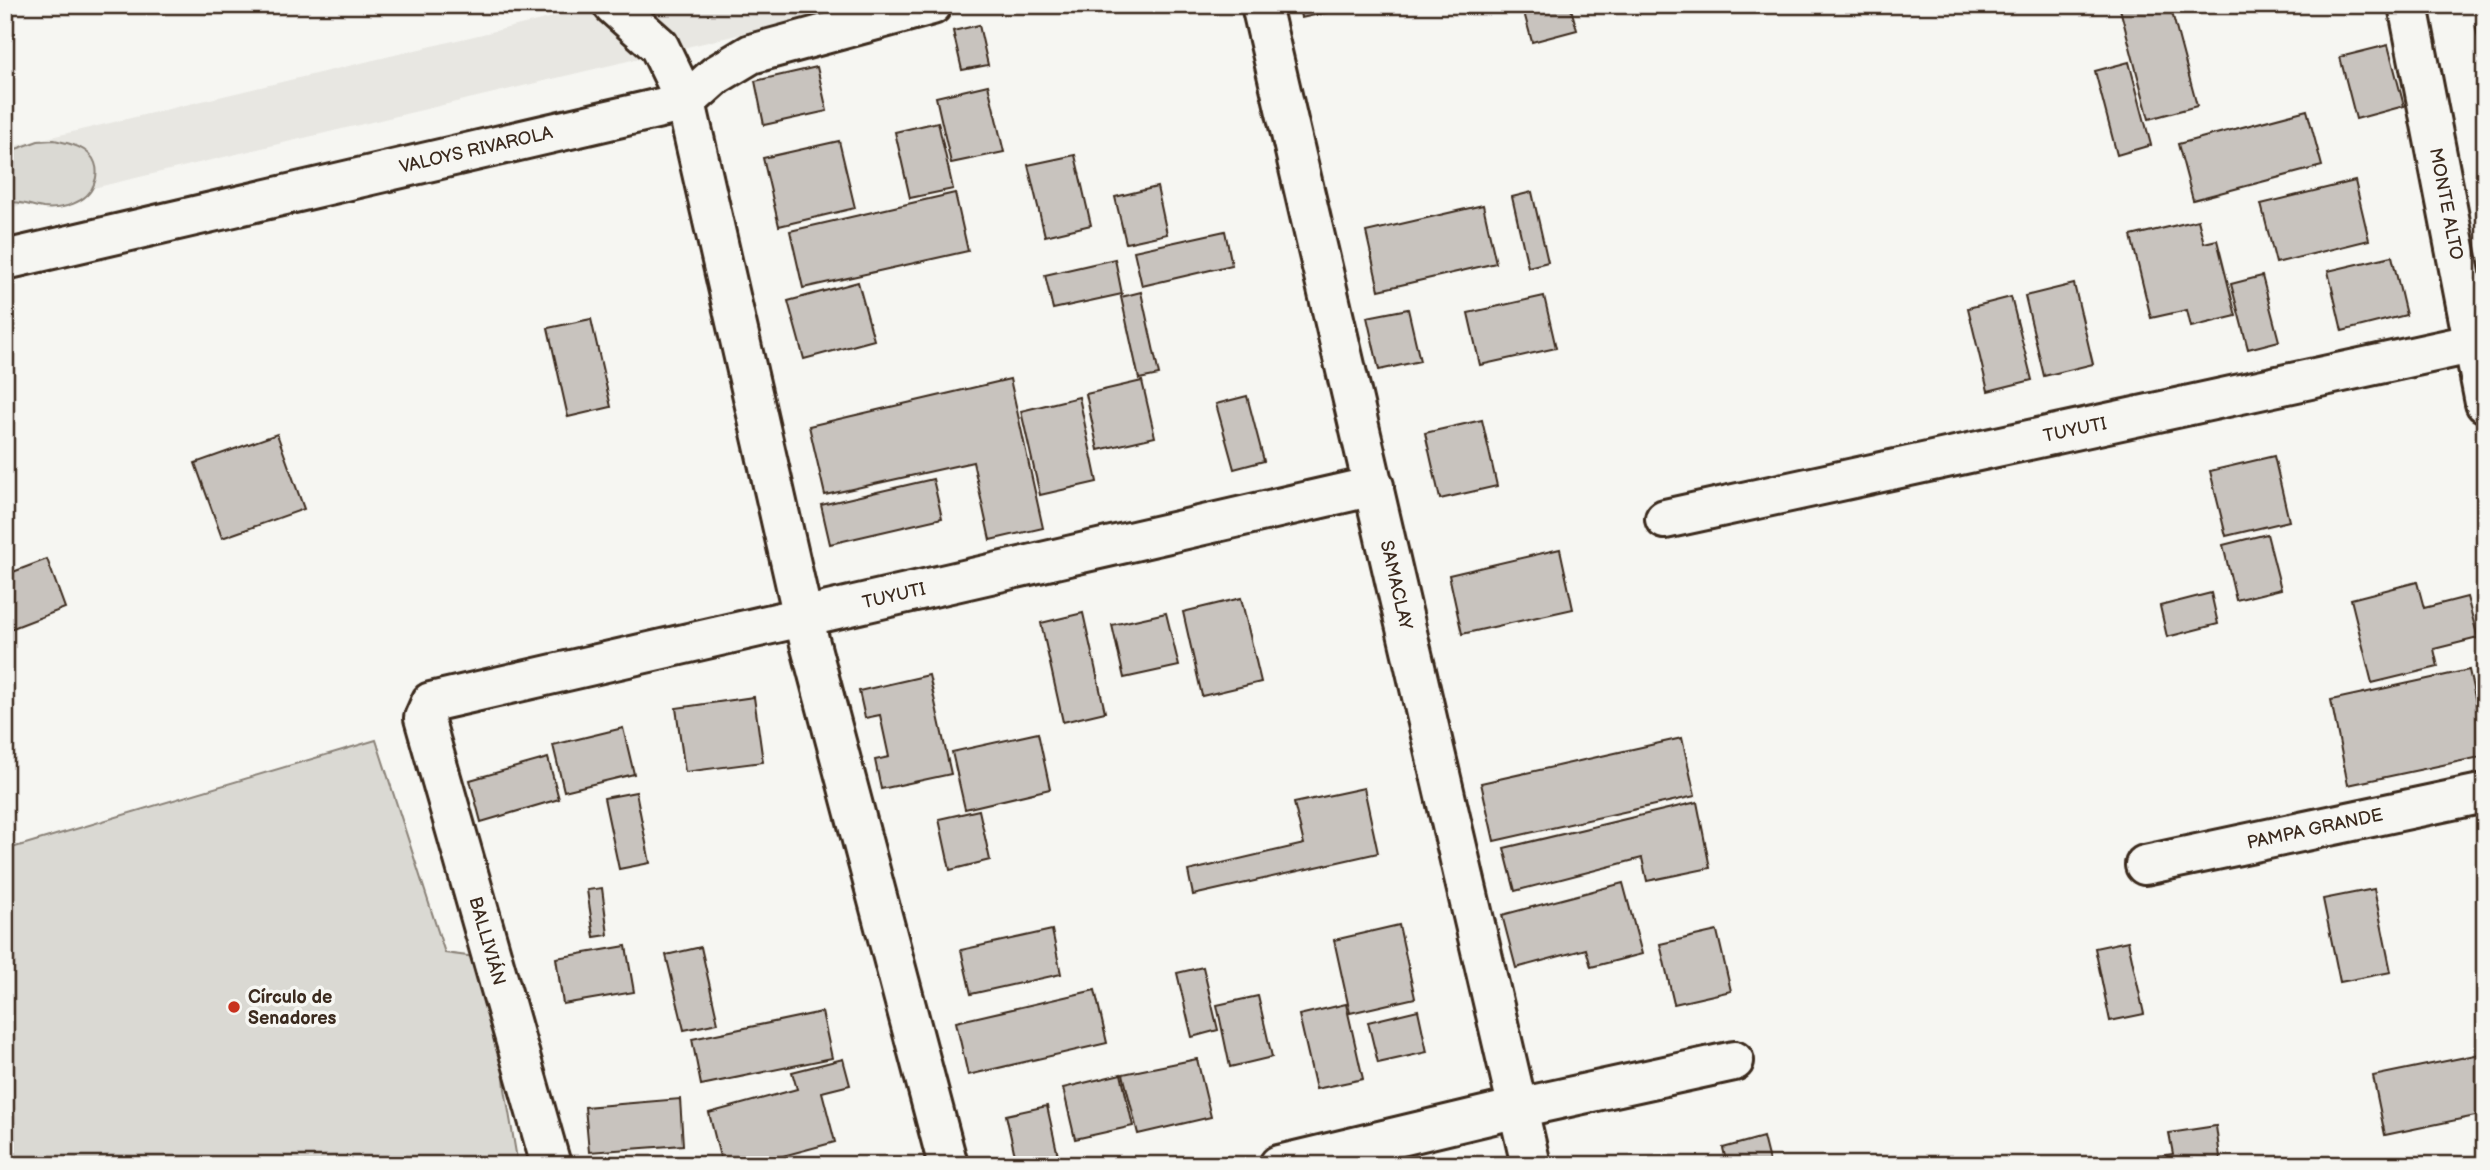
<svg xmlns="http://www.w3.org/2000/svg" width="2490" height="1170" viewBox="0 0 2490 1170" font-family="'Balsamiq Sans',sans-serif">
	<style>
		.built { fill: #e8e7e2 }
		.green { fill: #dad9d3; stroke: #8a8278; stroke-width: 2 }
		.building { fill: #c8c3be; stroke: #3b2a1e; stroke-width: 2 }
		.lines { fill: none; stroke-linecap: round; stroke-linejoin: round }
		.minor-casing { stroke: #3b2a1e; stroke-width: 44 }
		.tertiary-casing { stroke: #3b2a1e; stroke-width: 44 }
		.minor { stroke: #f6f6f2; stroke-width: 38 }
		.tertiary { stroke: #f6f6f2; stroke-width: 38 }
		.poi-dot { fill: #c8321e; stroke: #f6f6f2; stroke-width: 2.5 }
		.labels { text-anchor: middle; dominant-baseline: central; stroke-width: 7; stroke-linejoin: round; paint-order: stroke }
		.street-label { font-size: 18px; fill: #3b2a1e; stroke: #f6f6f2 }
		.poi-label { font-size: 18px; font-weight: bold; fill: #3b2a1e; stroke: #f6f6f2; text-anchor: start }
	</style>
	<rect width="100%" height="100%" fill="#f6f6f2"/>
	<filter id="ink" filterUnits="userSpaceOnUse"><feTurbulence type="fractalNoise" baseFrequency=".0143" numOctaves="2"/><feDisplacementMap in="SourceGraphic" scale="14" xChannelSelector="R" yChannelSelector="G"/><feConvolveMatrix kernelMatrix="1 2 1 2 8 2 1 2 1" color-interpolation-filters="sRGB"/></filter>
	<g filter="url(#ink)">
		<polygon class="built" points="604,5 864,5 5,209 5,148"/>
		<g class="green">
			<path d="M54 140C68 143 89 147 95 163 98 171 97 177 94 184 88 203 61 210 43 208 30 206 18 200 5 203V153L38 141Z"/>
			<polygon points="376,740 445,953 475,957 500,1023 505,1089 518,1165 5,1165 5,850"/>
		</g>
		<g class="building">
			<polygon points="1299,5 1327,5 1329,12 1301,18"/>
			<polygon points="1522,5 1570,5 1577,30 1532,42"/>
			<polygon points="2119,5 2170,5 2197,106 2149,119"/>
			<polygon points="2485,21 2485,75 2475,23"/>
			<polygon points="979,25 988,65 962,70 953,31"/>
			<polygon points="2388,45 2404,106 2356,119 2340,57"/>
			<polygon points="2129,62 2151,145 2117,155 2095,71"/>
			<polygon points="817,67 827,111 764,125 755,81"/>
			<polygon points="988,85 1004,152 951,163 936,97"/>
			<polygon points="2307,110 2322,166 2193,200 2178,144"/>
			<polygon points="938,122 953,189 910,198 895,132"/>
			<polygon points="839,141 855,208 779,226 763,158"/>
			<polygon points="1075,155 1091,225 1045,236 1028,165"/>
			<polygon points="2355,181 2369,240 2276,263 2261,204"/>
			<polygon points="1157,187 1167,234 1126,243 1115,197"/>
			<polygon points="1532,192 1548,262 1528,267 1512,197"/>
			<polygon points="955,193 968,251 803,288 790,231"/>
			<polygon points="1483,205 1496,263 1379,290 1366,232"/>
			<polygon points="2198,220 2204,243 2217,240 2236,316 2191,327 2187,310 2151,318 2131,236"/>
			<polygon points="1225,231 1232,265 1142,286 1134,251"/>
			<polygon points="2392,256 2406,315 2342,331 2328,271"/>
			<polygon points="1115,259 1122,294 1053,309 1045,275"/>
			<polygon points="2262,276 2279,341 2248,349 2231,284"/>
			<polygon points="858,282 874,340 804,359 788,301"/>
			<polygon points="2074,284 2093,364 2044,376 2025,296"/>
			<polygon points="1141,292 1159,375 1139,379 1121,297"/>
			<polygon points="1544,296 1556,348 1480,365 1468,313"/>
			<polygon points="2011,297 2032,380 1988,391 1968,308"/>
			<polygon points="1408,309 1420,361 1379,370 1367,317"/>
			<polygon points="591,319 611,407 568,417 548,328"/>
			<polygon points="1010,379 1043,528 990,540 973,462 825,495 809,426"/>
			<polygon points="1142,381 1155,437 1098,450 1086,394"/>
			<polygon points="1247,396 1264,461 1234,469 1216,404"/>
			<polygon points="1079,397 1097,482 1040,495 1021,411"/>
			<polygon points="1482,420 1497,486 1440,499 1425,433"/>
			<polygon points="277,434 304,509 222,538 195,463"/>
			<polygon points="2274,456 2289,521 2226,536 2210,471"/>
			<polygon points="933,479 942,518 830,544 821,505"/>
			<polygon points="2267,534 2281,589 2236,600 2223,545"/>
			<polygon points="1560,549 1573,609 1462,634 1449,575"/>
			<polygon points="47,559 65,608 5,631 5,575"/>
			<polygon points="2417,582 2424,608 2467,597 2478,638 2434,649 2438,667 2372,683 2351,599"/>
			<polygon points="2211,593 2218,624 2167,637 2160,606"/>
			<polygon points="1241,598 1261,682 1202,696 1183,612"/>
			<polygon points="1083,613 1105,712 1063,722 1041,623"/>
			<polygon points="1166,613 1179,666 1124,678 1112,625"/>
			<polygon points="2469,670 2485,744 2485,756 2348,785 2331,700"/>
			<polygon points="929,675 951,774 881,789 875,760 889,757 880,715 865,718 859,691"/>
			<polygon points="754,697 763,762 685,772 676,708"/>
			<polygon points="623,728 634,774 564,791 553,745"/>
			<polygon points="1038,733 1050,789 965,809 952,752"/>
			<polygon points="1682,738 1695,796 1494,841 1481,783"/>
			<polygon points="548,758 559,799 481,822 470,780"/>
			<polygon points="1364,788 1378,853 1193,895 1188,871 1304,844 1294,803"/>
			<polygon points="636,792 650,863 619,869 604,798"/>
			<polygon points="1697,802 1710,868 1647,881 1642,858 1515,891 1504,848"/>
			<polygon points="979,810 990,860 950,870 939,819"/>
			<polygon points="1623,883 1642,954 1591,967 1586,949 1516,968 1502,915"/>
			<polygon points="602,888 608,935 594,937 587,890"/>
			<polygon points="2374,889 2391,972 2340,982 2323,899"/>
			<polygon points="1399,925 1415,998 1350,1013 1334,940"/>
			<polygon points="1052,930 1061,974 971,994 961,950"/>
			<polygon points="1717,931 1731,991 1674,1004 1660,944"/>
			<polygon points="2128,941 2144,1014 2110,1021 2095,948"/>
			<polygon points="626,946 634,992 563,1004 556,958"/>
			<polygon points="701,947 718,1023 684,1030 666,955"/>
			<polygon points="1203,967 1218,1030 1192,1037 1177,973"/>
			<polygon points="1095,990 1107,1043 968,1075 956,1022"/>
			<polygon points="1258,996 1272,1057 1230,1067 1217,1005"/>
			<polygon points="1346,1004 1363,1079 1316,1089 1299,1015"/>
			<polygon points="1418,1010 1427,1052 1378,1063 1368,1022"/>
			<polygon points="822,1012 832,1058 701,1085 692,1039"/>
			<polygon points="2485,1053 2485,1114 2385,1135 2373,1076"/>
			<polygon points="843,1059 850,1085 822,1092 835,1142 749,1165 722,1165 709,1113 797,1089 792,1072"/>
			<polygon points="1197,1059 1211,1117 1138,1134 1123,1074"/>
			<polygon points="1121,1074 1133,1126 1075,1139 1063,1088"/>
			<polygon points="680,1099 683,1145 589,1152 585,1107"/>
			<polygon points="1047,1106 1060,1165 1017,1165 1006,1115"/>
			<polygon points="2216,1126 2221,1165 2146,1165 2145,1158 2173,1154 2169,1133"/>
			<polygon points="1763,1137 1770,1165 1727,1165 1723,1148"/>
		</g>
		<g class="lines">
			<defs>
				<g id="minor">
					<polyline points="613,5 659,46 686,102 803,617 948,1165"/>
					<polyline points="1261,5 1531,1165"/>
					<polyline points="2408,5 2485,403"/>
					<polyline points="1665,519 2485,341"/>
					<polyline points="2145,865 2485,793"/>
					<polyline points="551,1165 424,718 431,702 1374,486"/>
					<polyline points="1279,1165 1518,1108 1734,1061"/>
				</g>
				<polyline id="tertiary" points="5,260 686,102 716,75 751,54 932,5"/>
			</defs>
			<use href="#minor" class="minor-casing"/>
			<use href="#tertiary" class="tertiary-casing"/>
			<use href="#minor" class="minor"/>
			<use href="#tertiary" class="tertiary"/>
		</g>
	</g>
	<circle class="poi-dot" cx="234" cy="1007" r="7"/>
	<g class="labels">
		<g class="street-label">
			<text transform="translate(476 150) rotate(-13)">VALOYS RIVAROLA</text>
			<text transform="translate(2446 204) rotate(79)">MONTE ALTO</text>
			<text transform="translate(2075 430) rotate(-12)">TUYUTI</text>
			<text transform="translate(1396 585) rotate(77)">SAMACLAY</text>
			<text transform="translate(894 596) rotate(-13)">TUYUTI</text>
			<text transform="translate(2315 829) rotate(-12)">PAMPA GRANDE</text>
			<text transform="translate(487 941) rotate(74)">BALLIVIÁN</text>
		</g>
		<g class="poi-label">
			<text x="248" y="997">Círculo de<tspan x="248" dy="21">Senadores</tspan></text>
		</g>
	</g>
	<rect width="2490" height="1170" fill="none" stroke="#f6f6f2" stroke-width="28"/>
	<rect x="14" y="14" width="2462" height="1142" fill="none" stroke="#3b2a1e" stroke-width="2.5" filter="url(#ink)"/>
</svg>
